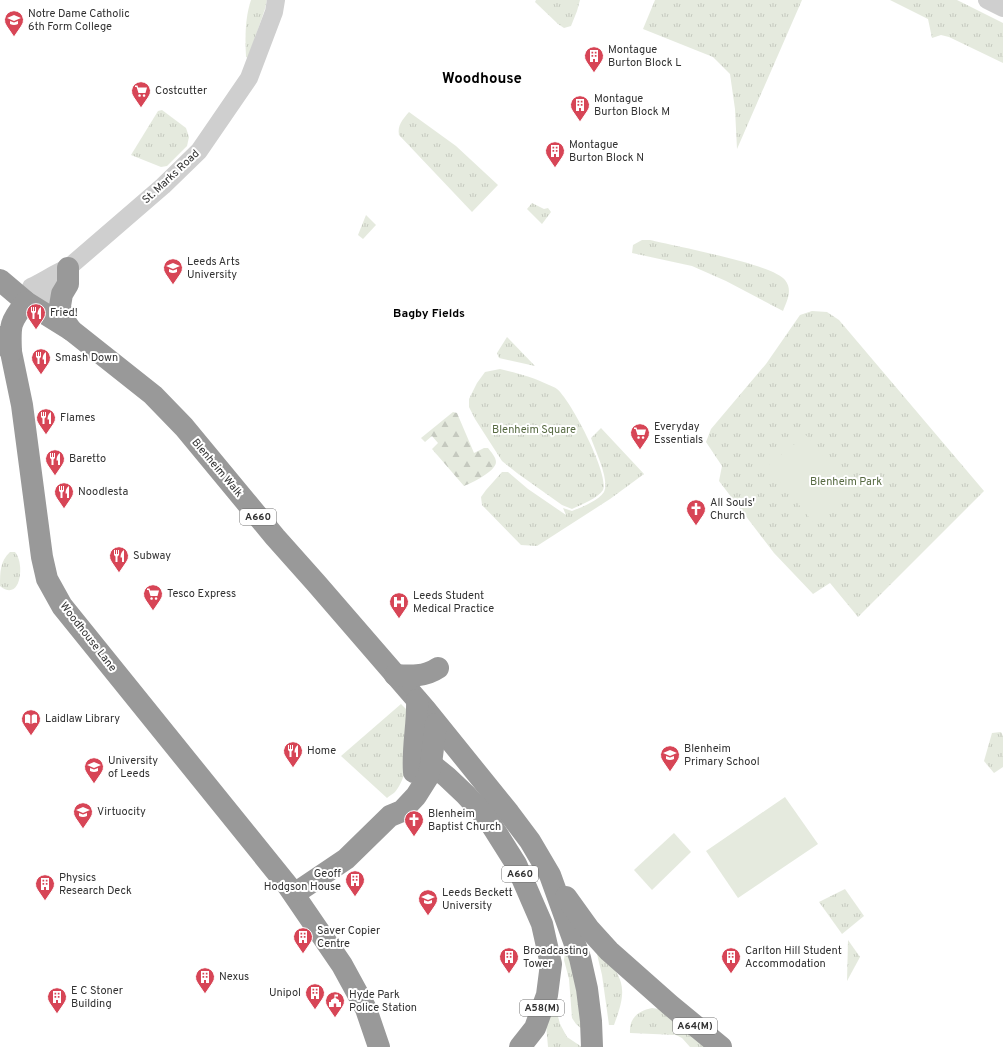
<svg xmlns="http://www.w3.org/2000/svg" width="1003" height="1047" viewBox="0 0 1003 1047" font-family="Overpass,sans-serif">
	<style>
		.grass { fill: url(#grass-tufts) }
		.forest { fill: url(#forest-firs) }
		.pitch { fill: #e5eade }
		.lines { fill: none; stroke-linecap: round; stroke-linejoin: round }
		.minor { stroke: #cfcfcf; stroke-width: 18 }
		.highway { stroke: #999; stroke-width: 22 }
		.labels { text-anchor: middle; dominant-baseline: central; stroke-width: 4; stroke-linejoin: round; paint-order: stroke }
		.shield { fill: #fff; stroke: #707070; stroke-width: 1 }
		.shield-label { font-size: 10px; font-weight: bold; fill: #323232 }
		.poi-label { font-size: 11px; fill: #323232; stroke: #fff; text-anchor: start }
		.street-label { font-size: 11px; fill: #323232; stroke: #fff }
		.park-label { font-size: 11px; fill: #576a42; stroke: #fff }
		.neighbourhood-label { font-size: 12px; font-weight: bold; fill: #000; stroke: #fff }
		.district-label { font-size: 15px; font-weight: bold; fill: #000; stroke: #fff }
	</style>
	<defs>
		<pattern id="grass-tufts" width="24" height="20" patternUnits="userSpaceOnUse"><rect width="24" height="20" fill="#e5eade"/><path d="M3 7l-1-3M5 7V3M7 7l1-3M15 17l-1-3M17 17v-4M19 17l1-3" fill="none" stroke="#c5c9bf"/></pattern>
		<pattern id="forest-firs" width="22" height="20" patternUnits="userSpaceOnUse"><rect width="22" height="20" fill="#e5eade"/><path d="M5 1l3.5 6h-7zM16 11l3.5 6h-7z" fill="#c5c9bf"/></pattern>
	</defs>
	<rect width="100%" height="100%" fill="#fff"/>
	<g class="grass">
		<path d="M251 0H267L265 9 248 58 246 57C245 37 245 18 251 0Z"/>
		<polygon points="536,0 580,0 577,11 571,26 564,28 558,24 535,2"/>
		<polygon points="655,0 802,0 737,149 735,109 730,74 713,57 643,29"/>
		<polygon points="890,0 957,0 1003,23 1003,63 949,37 941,35 932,38 928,19"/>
		<polygon points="162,110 186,128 189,137 187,146 167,166 161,167 131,155 158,111"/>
		<path d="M409 112 456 146 498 185 472 212 399 135C397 125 403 119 409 112Z"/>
		<polygon points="532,203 544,209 548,208 551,212 542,224 527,209"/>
		<polygon points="366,215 376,225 363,239 358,235"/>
		<path d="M642 240H650C674 246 773 264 785 280 793 290 787 301 783 311L726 281 692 266 632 253 633 245Z"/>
		<polygon points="812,311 827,312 839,320 984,491 858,617 830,583 813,594 774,553 719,481 722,466 706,442 711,429 766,364 800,315"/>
		<polygon points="507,337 535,366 499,358 497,353"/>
		<path d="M500 369C517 373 533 377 549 385 551 386 555 387 557 389 570 399 610 475 603 490 598 498 581 505 572 509L562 505 517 473 502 461 475 419 469 407V399L477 383 485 372Z"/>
		<path d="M601 428 644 474 610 499 537 546 521 545 482 505 481 497 486 490 502 472H508L528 489 566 515 563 508 572 511C582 507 598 501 604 492 610 480 595 450 591 438Z"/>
		<path d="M10 552H15C25 563 21 603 0 586 0 572 0 561 10 552Z"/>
		<path d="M401 704 416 719C413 738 408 777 395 792 393 794 389 796 387 798L341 756Z"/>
		<polygon points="1001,732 1003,736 1003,767 994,773 984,761 992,733"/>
		<polygon points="845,889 864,916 842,934 819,902"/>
		<polygon points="848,940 860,957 847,981"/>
		<polygon points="564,942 570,952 584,1031 576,1024 572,1018 569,979 564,960 565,951"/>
		<path d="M600 952C626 979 627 990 614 1025H609L602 975 597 954Z"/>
		<polygon points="555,1005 560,1024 567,1037 582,1047 548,1047 546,1024"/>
		<path d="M652 1008 659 1009 708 1047H690L682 1038 676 1035 630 1033C629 1018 638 1011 652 1008Z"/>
	</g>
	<path class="forest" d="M453 412 457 413 474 453 484 448H488C491 452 496 457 496 462 496 471 472 483 464 486L432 449 438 443 432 436 425 442 421 438Z"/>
	<g class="pitch">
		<polygon points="806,435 851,491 813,522 767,466"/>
		<polygon points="785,797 818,844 738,898 706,851"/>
		<polygon points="674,833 691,852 652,890 634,870"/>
	</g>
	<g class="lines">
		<g class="minor">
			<polyline points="987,0 1003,8"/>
			<path d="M66 272 63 279 43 300 26 302 31 287C44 281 55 273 68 268L163 186 199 151 249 78 274 12 276 0"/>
		</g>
		<g class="highway">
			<polyline points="68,268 68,284 62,294 60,306 62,317 71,330"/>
			<polyline points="0,280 26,302 71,330 153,395 184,427 275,537 316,583 425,709 509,813 530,841 550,875 580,958 587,989 591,1021 592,1047"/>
			<polyline points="0,337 11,352 22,405 42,557 47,579 62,606 288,886 342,965 366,1009 379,1047"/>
			<path d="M11 352C10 326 9 323 26 302"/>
			<path d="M395 675C410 676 425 677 438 668"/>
			<polyline points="419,757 431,764 447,777 466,795 487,818 516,864 542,924 551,964 547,995 535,1028 520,1047"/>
			<path d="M414 772C412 748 418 724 417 700"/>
			<polyline points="300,890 346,859 390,816 402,811 416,796 428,777 431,764 436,724"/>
			<polyline points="566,897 589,929 609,951 670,1005 721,1047"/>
		</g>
	</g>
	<defs>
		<symbol id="school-pin" viewBox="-11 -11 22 30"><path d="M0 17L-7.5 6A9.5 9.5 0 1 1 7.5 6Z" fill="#d74556" stroke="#fff"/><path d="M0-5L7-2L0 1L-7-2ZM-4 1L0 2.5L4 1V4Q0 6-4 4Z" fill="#fff"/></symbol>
		<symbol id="building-pin" viewBox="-11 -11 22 30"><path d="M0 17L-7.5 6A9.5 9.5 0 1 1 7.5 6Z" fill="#d74556" stroke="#fff"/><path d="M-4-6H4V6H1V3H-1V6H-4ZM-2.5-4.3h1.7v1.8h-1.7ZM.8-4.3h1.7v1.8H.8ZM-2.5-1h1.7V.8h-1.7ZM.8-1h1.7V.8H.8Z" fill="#fff"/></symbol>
		<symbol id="supermarket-pin" viewBox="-11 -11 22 30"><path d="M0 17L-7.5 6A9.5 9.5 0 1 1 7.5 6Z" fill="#d74556" stroke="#fff"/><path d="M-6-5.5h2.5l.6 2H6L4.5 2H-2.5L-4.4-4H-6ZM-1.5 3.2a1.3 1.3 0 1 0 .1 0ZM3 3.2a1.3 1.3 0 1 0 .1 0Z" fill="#fff"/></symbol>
		<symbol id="university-pin" viewBox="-11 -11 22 30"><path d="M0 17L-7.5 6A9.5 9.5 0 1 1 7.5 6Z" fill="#d74556" stroke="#fff"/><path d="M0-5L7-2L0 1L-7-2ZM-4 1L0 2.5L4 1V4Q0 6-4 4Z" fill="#fff"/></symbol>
		<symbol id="restaurant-pin" viewBox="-11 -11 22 30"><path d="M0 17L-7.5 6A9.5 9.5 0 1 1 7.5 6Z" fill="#d74556" stroke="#fff"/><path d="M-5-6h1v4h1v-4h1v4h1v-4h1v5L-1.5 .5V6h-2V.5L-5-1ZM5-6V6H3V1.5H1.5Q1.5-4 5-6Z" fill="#fff"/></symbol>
		<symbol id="church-pin" viewBox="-11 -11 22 30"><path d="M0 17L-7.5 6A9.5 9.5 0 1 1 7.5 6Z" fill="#d74556" stroke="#fff"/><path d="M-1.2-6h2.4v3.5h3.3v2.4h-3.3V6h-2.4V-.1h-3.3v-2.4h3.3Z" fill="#fff"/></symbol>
		<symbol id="hospital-pin" viewBox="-11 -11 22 30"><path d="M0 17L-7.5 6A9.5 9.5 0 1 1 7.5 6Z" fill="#d74556" stroke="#fff"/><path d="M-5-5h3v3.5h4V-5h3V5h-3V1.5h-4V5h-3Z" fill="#fff"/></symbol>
		<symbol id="library-pin" viewBox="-11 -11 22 30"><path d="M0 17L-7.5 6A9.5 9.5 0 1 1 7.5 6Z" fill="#d74556" stroke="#fff"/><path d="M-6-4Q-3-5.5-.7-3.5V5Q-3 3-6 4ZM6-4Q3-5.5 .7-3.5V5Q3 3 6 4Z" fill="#fff"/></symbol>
		<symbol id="civic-pin" viewBox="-11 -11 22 30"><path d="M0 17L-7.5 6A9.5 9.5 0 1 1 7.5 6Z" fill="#d74556" stroke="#fff"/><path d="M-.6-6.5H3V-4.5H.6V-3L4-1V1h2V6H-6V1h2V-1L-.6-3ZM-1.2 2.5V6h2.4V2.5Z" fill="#fff"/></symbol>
	</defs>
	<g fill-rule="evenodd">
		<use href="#school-pin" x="3" y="9" width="22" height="30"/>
		<use href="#building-pin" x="583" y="45" width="22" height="30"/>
		<use href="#supermarket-pin" x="130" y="80" width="22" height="30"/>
		<use href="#building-pin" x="569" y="94" width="22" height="30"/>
		<use href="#building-pin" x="544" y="140" width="22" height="30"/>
		<use href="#university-pin" x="162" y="257" width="22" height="30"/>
		<use href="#restaurant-pin" x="25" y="302" width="22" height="30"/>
		<use href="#restaurant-pin" x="30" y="347" width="22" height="30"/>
		<use href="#restaurant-pin" x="35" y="407" width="22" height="30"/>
		<use href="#supermarket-pin" x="629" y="422" width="22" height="30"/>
		<use href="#restaurant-pin" x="44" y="448" width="22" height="30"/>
		<use href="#restaurant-pin" x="53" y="481" width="22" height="30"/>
		<use href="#church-pin" x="685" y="498" width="22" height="30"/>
		<use href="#restaurant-pin" x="108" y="545" width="22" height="30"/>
		<use href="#supermarket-pin" x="142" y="583" width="22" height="30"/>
		<use href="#hospital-pin" x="388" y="591" width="22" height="30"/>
		<use href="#library-pin" x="20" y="708" width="22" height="30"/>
		<use href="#restaurant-pin" x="282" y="740" width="22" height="30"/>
		<use href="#school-pin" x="659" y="744" width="22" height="30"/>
		<use href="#university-pin" x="83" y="756" width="22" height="30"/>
		<use href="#university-pin" x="72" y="801" width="22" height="30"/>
		<use href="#church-pin" x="403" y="809" width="22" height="30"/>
		<use href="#building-pin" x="344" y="869" width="22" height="30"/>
		<use href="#building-pin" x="34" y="873" width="22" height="30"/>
		<use href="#university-pin" x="417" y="888" width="22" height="30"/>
		<use href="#building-pin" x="292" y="926" width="22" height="30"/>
		<use href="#building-pin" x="498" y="946" width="22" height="30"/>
		<use href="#building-pin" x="720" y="946" width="22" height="30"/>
		<use href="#building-pin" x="194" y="966" width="22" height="30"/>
		<use href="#building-pin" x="304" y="982" width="22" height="30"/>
		<use href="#building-pin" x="46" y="986" width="22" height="30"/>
		<use href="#civic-pin" x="324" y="990" width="22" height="30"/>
	</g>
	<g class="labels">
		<g class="shield">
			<rect x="240" y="509" width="36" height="16" rx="3"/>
			<rect x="502" y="866" width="36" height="16" rx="3"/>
			<rect x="520" y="1000" width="44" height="16" rx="3"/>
			<rect x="673" y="1018" width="44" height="16" rx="3"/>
		</g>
		<g class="shield-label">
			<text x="258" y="517">A660</text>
			<text x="520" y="874">A660</text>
			<text x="542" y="1008">A58(M)</text>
			<text x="695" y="1026">A64(M)</text>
		</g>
		<g class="poi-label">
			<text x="28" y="14">Notre Dame Catholic<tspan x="28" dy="13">6th Form College</tspan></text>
			<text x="608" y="50">Montague<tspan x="608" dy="13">Burton Block L</tspan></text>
			<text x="155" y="91">Costcutter</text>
			<text x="594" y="99">Montague<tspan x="594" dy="13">Burton Block M</tspan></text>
			<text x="569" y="145">Montague<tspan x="569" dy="13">Burton Block N</tspan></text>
			<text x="187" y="262">Leeds Arts<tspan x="187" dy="13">University</tspan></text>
			<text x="50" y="313">Fried!</text>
			<text x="55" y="358">Smash Down</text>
			<text x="60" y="418">Flames</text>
			<text x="654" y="427">Everyday<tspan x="654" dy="13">Essentials</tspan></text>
			<text x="69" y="459">Baretto</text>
			<text x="78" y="492">Noodlesta</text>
			<text x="710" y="503">All Souls'<tspan x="710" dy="13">Church</tspan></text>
			<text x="133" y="556">Subway</text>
			<text x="167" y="594">Tesco Express</text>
			<text x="413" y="596">Leeds Student<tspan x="413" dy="13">Medical Practice</tspan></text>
			<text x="45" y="719">Laidlaw Library</text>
			<text x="684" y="749">Blenheim<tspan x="684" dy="13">Primary School</tspan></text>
			<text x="307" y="751">Home</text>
			<text x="108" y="761">University<tspan x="108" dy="13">of Leeds</tspan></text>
			<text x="97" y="812">Virtuocity</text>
			<text x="428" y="814">Blenheim<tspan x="428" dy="13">Baptist Church</tspan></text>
			<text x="341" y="874" text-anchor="end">Geoff<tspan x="341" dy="13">Hodgson House</tspan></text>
			<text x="59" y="878">Physics<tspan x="59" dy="13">Research Deck</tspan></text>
			<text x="442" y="893">Leeds Beckett<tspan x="442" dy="13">University</tspan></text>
			<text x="317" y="931">Saver Copier<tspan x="317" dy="13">Centre</tspan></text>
			<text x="523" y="951">Broadcasting<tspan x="523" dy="13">Tower</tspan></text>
			<text x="745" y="951">Carlton Hill Student<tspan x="745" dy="13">Accommodation</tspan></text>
			<text x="219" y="977">Nexus</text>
			<text x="71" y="991">E C Stoner<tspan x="71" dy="13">Building</tspan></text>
			<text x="301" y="993" text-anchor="end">Unipol</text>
			<text x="349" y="995">Hyde Park<tspan x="349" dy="13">Police Station</tspan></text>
		</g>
		<g class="street-label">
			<text transform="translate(171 177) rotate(-43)">St. Marks Road</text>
			<text transform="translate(217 468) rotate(50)">Blenheim Walk</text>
			<text transform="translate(88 637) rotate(52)">Woodhouse Lane</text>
		</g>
		<g class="park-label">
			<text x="534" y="430">Blenheim Square</text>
			<text x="846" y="482">Blenheim Park</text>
		</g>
		<g class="neighbourhood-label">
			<text x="429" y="314">Bagby Fields</text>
		</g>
		<g class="district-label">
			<text x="482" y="79">Woodhouse</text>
		</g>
	</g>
</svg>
